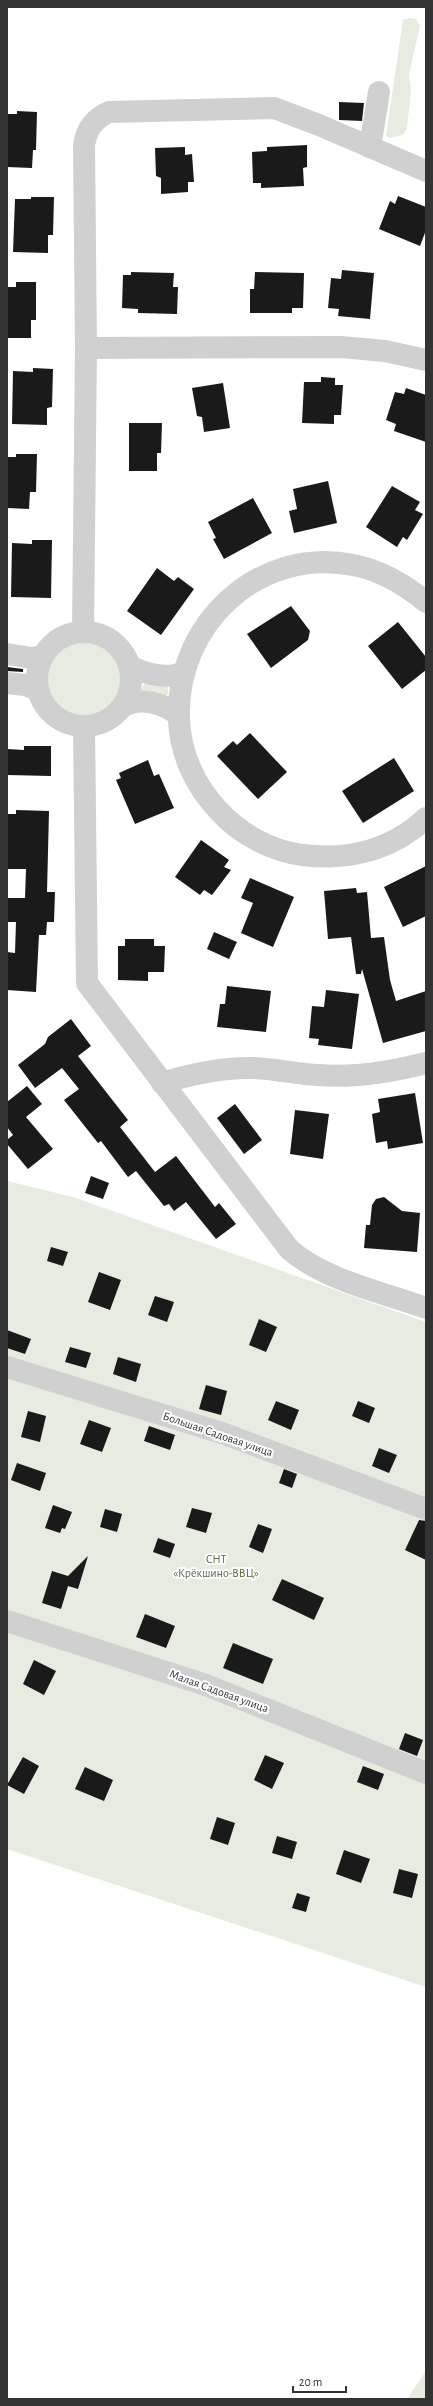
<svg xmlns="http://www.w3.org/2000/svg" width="433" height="2406" viewBox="0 0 433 2406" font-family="'Alegreya Sans',sans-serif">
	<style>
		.green { fill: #e6ecdf }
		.building { fill: #1a1a1a }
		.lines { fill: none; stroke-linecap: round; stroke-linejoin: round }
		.minor { stroke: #d0d0d0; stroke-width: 22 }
		.labels { text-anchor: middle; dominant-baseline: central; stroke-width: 4; stroke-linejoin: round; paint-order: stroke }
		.street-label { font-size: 12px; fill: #333; stroke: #fff }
		.park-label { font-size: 12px; fill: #56703f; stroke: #fff }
	</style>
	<rect width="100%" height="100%" fill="#fff"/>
	<g class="green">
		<polygon points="410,18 416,19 420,26 409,74 411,91 407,128 403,135 389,138 386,136 403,20"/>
		<circle cx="83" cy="680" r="38"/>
		<polygon points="147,681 168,686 168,694 165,697 142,695 140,690"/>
		<polygon points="7,1181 73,1197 426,1322 426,1987 7,1849"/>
		<polygon points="426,2371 426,2399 407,2399"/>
	</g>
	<g class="building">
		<polygon points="339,102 364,103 362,121 339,120"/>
		<polygon points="17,111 37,112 36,150 33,150 32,168 7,167 7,114 17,114"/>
		<polygon points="307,145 307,167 303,168 304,186 261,188 261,183 253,183 252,152 267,151 267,147"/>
		<polygon points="185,147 185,155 192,154 194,182 188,182 188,192 161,194 161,178 156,176 155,148"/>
		<polygon points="398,196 426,207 426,230 420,246 379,229 390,201 395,204"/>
		<polygon points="31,197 54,197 53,235 48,235 48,253 13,252 15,199 31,199"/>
		<polygon points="342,270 374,273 370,319 338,316 339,309 328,308 331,278 341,279"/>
		<polygon points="131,272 174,273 173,287 178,287 177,314 138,313 138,309 122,308 123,275 131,275"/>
		<polygon points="255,272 304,273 303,308 292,308 292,313 250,313 250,289 254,289"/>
		<polygon points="16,282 36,282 36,320 31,320 31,338 7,338 7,287 16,287"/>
		<polygon points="33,368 53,369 52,407 47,408 47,425 12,424 13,371 33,372"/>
		<polygon points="321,377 335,378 335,385 343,385 341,415 334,415 334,424 302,423 304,382 321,382"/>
		<polygon points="223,383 230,428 204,432 202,417 197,416 192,388"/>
		<polygon points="406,388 426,395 426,442 394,431 396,424 386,420 395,392 404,394"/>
		<polygon points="129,423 162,423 161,453 157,453 157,471 129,471"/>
		<polygon points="16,454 37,454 36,492 30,492 29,509 7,508 7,457 16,457"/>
		<polygon points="328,481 337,523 294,533 289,511 297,509 293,489"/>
		<polygon points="392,486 420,502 415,510 423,514 407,540 403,537 397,547 366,527"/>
		<polygon points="253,498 272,533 224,559 213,539 216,538 208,522"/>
		<polygon points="32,540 52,540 51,598 11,597 12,543 32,544"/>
		<polygon points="157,568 174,581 178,577 194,589 161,635 127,611"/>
		<polygon points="291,606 310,631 308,640 271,668 247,634"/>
		<polygon points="398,622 426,657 426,670 402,689 368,646"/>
		<polygon points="7,667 23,669 23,672 7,671"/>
		<polygon points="250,733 287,772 258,799 217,756 233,741 237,745"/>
		<polygon points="24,746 51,746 51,776 7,775 7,749 24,750"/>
		<polygon points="394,758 414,791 363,823 342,791"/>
		<polygon points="148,760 154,776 159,774 174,808 135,824 116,780 121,778 119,773"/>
		<polygon points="16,810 49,811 47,892 55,892 54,922 47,922 46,935 39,935 36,992 7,990 7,952 15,953 16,922 7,922 7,898 25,898 26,869 7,869 7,814 16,814"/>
		<polygon points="201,840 229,860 224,867 231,870 212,895 204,890 200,895 175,877"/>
		<polygon points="426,866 426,916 403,927 384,887"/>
		<polygon points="250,878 294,897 273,947 241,933 253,903 241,898"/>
		<polygon points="356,888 357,893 367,892 371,938 384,937 390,980 396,1001 426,991 426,1031 383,1043 362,969 361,974 356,974 351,937 328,939 324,891"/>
		<polygon points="214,932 237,942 229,959 207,949"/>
		<polygon points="125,939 154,939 154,946 165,946 164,972 148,972 148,981 118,980 118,946 125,946"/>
		<polygon points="227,986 271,991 266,1032 217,1027 220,1004 225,1004"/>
		<polygon points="326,990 359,994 352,1049 318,1045 319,1039 309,1038 312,1006 324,1007"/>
		<polygon points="71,1019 91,1046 78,1056 128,1120 120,1127 155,1172 176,1156 215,1207 219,1203 236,1224 216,1239 186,1202 174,1211 169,1204 164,1206 136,1171 128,1177 101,1141 98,1143 64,1100 79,1089 62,1068 35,1088 18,1065 45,1044 48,1037"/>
		<polygon points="27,1086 42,1104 26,1117 53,1149 28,1169 7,1144 7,1140 13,1135 7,1127 7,1102"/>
		<polygon points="415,1093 423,1143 388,1149 387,1141 376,1143 372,1114 380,1112 378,1099"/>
		<polygon points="235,1104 262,1140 244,1154 217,1118"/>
		<polygon points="295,1110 329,1114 323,1159 290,1154"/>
		<polygon points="91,1176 109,1183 103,1199 85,1193"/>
		<polygon points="384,1197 402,1211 420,1213 417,1252 364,1248 366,1225 370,1225 372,1205 376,1199"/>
		<polygon points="51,1247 68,1252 63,1266 47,1261"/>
		<polygon points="99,1272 121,1280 110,1310 88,1302"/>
		<polygon points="155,1296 174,1302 167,1322 148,1315"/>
		<polygon points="259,1319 277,1327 266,1352 249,1345"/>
		<polygon points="7,1330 31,1339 25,1354 7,1348"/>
		<polygon points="70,1347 91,1353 86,1368 65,1362"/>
		<polygon points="118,1357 141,1364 136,1382 113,1374"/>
		<polygon points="206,1385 227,1391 221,1415 199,1409"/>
		<polygon points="276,1401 299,1410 291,1430 268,1420"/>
		<polygon points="358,1401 375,1408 369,1423 352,1416"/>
		<polygon points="28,1411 46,1416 40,1442 21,1437"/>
		<polygon points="89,1420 111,1428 102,1452 80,1444"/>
		<polygon points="149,1426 175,1435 170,1450 144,1441"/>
		<polygon points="379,1448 397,1455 389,1473 372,1466"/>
		<polygon points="17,1463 46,1473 40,1491 11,1480"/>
		<polygon points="284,1469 297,1474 292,1488 279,1483"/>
		<polygon points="53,1505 72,1512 65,1529 62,1528 60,1533 45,1528"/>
		<polygon points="192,1508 212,1513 206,1533 186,1527"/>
		<polygon points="105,1509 122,1514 117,1532 100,1527"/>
		<polygon points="419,1520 426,1521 426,1560 405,1550"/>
		<polygon points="258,1524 272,1529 263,1553 249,1547"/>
		<polygon points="158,1538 175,1544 170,1558 153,1552"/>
		<polygon points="88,1556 78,1589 68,1586 61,1609 42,1603 52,1571 68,1576"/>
		<polygon points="282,1579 324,1598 314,1620 272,1600"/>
		<polygon points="145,1614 175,1626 166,1648 136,1637"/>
		<polygon points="233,1643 273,1659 263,1684 223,1668"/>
		<polygon points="34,1660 56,1671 44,1695 23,1684"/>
		<polygon points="405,1733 423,1740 417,1756 399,1749"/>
		<polygon points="265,1755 284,1763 272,1789 254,1780"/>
		<polygon points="23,1757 39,1766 24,1794 7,1785"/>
		<polygon points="363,1766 384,1774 378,1790 357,1782"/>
		<polygon points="85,1767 113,1780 104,1801 75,1789"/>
		<polygon points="217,1817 235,1823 228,1845 210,1839"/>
		<polygon points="277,1836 297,1842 292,1859 272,1853"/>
		<polygon points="344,1850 370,1859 361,1883 336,1874"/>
		<polygon points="399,1869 418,1874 412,1898 393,1893"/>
		<polygon points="297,1893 310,1897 306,1912 292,1908"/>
	</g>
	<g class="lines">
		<g class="minor">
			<polyline points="370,147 379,92"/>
			<polyline points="86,348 341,347 385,351 426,360"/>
			<path d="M426 602C404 584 381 570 353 565 258 546 175 625 179 719 180 753 195 786 219 811 240 834 271 851 302 855 348 861 392 850 426 818"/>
			<circle cx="84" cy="679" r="47"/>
			<path d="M83 632 86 348 84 145C87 128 94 119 109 112L274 108 319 125 426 171"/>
			<polyline points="7,654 32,658 43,656"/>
			<path d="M129 665C143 674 169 680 183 672"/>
			<polyline points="7,683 25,685 38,690"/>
			<path d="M124 706C140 696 166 704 179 716"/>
			<path d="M84 727 87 983 289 1249C324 1280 382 1292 426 1308"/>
			<path d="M162 1083C191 1074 223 1067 254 1068 276 1069 297 1074 318 1075 354 1078 391 1072 426 1063"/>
			<polyline points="7,1367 222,1433 426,1509"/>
			<polyline points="7,1621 206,1685 426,1773"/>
		</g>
	</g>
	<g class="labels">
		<g class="street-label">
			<text transform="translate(218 1434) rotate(19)">Большая Садовая улица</text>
			<text transform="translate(219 1691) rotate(20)">Малая Садовая улица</text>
		</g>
		<g class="park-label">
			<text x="216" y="1559">СНТ<tspan x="216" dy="14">«Крёкшино-ВВЦ»</tspan></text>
		</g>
	</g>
	<rect width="433" height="2406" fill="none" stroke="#333333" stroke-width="16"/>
	<path d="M293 2386v6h53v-6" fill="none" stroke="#333333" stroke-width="2"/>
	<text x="299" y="2386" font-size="12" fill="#333333" stroke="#ffffff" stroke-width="3" paint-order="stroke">20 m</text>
</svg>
